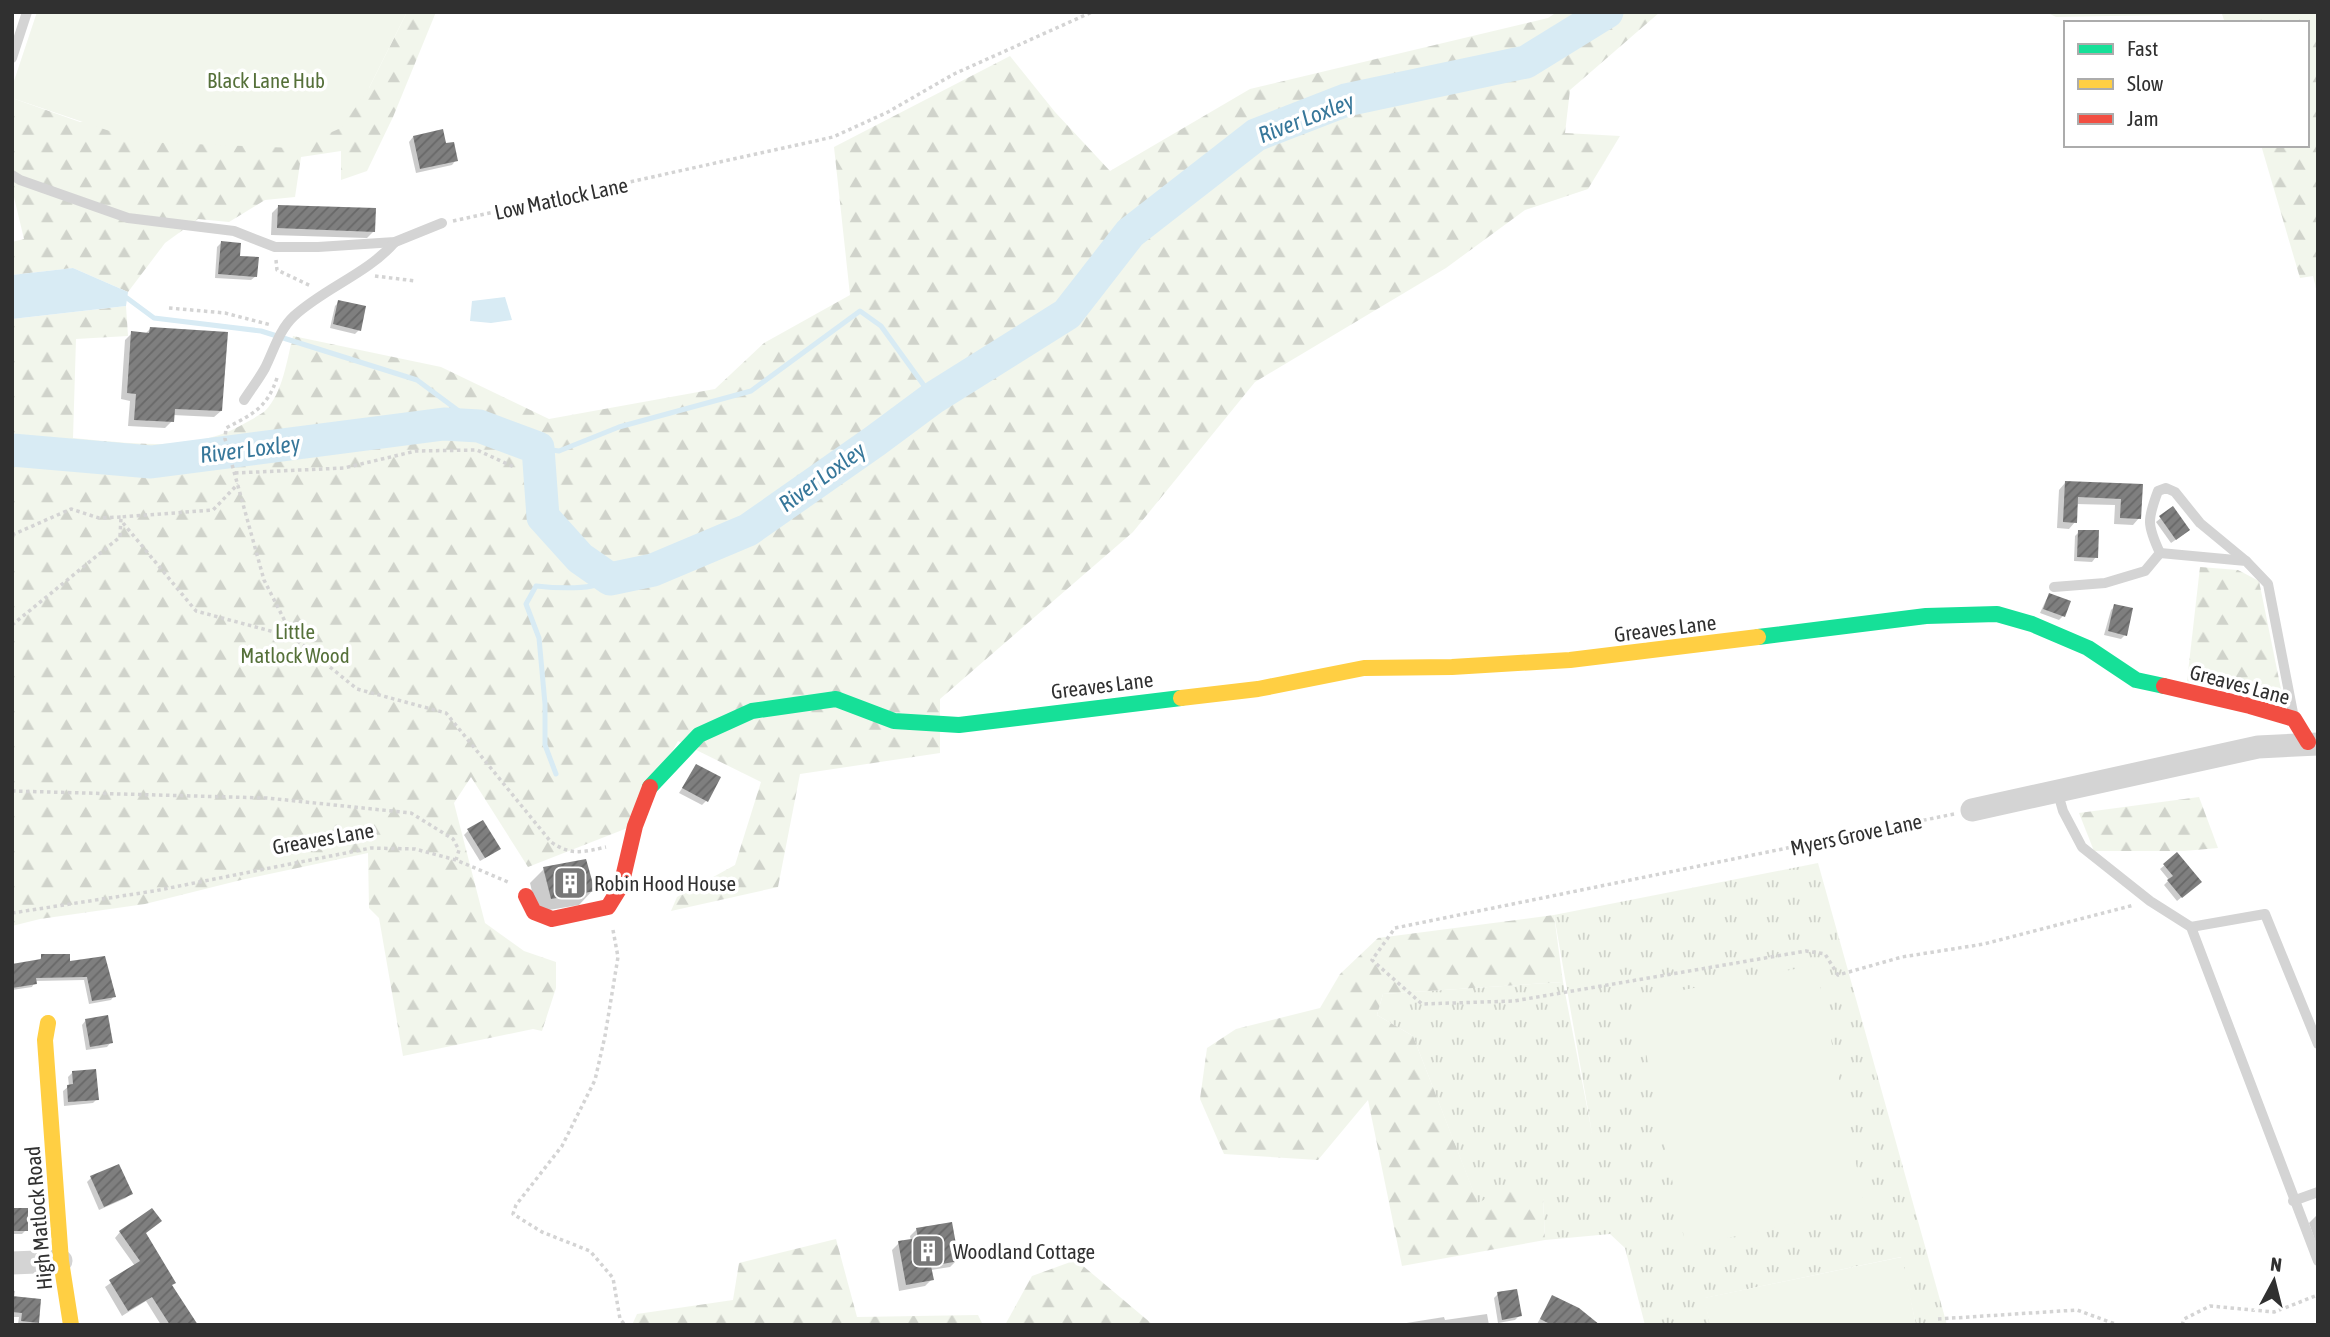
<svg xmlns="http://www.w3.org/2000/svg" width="2330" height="1337" viewBox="0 0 2330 1337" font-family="'Asap Condensed',sans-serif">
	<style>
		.grass { fill: url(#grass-tufts) }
		.forest { fill: url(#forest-firs) }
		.park { fill: #f2f6ec }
		.water { fill: #d8ebf4 }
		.shadow { fill: #0003 }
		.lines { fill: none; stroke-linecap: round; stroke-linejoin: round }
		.stream { stroke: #d8ebf4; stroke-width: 5 }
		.river { stroke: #d8ebf4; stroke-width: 33 }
		.building { fill: url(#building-hatch) }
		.path { stroke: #d4d4d4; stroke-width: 3.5; stroke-dasharray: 3.5 3.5; stroke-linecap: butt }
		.lane { stroke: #d4d4d4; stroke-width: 10 }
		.street { stroke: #d4d4d4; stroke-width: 23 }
		.fast { stroke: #16e098; stroke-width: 16 }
		.slow { stroke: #ffcf43; stroke-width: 16 }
		.jam { stroke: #f24e42; stroke-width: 16 }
		.labels { text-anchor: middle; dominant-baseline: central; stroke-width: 7; stroke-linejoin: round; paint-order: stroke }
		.park-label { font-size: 21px; fill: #557039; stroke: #fff }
		.street-label { font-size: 21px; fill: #303030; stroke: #fff }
		.poi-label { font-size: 21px; fill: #303030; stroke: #fff; text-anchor: start }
		.water-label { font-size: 23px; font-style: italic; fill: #37779a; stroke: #fff }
	</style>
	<defs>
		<pattern id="grass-tufts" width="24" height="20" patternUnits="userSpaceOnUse" patternTransform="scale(1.75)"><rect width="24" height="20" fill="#f2f6ec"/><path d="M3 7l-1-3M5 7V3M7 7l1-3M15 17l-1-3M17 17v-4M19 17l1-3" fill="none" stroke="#d0d3cb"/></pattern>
		<pattern id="forest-firs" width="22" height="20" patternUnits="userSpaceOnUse" patternTransform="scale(1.75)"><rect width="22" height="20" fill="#f2f6ec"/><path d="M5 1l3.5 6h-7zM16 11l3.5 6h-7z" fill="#d0d3cb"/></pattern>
		<pattern id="building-hatch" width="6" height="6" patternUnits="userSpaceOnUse" patternTransform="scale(1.75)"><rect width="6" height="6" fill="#7f7f7f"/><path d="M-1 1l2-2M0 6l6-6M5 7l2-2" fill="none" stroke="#686868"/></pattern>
	</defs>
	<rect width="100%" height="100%" fill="#fff"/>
	<polygon class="grass" points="1818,863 1947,1325 1916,1325 1901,1257 1705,1298 1710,1325 1645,1325 1625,1248 1610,1234 1545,1240 1543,1198 1478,1204 1413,1036 1377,1015 1383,994 1563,982 1592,1133 1554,915"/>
	<g class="forest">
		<polygon points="407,12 436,12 393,117 367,171 341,180 341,151 301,157 295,197 265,200 229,222 198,219 165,243 128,292 73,268 12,275 12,242 24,239 12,189 12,98 80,122 369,88"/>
		<path d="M1557 12H1660L1570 90 1565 133 1620 136 1588 189 1525 210 1446 268 1255 382 1133 532 940 699V753L800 774 778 887 671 911 677 897 735 865 761 782 678 741 630 827 528 867 471 777 454 803 485 923 524 951 556 962V988L542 1031 533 1029 403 1056 379 918 369 908 368 853 241 880 145 904 40 919 12 926V319L126 306 128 336 76 339 73 438C131 443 195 454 247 422 252 419 260 415 265 411 283 393 287 359 293 336L441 367 549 419 715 389 764 343 850 295 834 147 1010 56 1055 112 1110 171 1250 89 1548 18Z"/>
		<polygon points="2046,12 2318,12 2318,296 2313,276 2300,278 2261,145 2307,145 2307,23 2225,23 2222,14 2056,17"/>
		<polygon points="2200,567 2238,570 2259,581 2284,704 2187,681"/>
		<polygon points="2199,797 2218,848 2184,851 2094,851 2079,813"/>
		<polygon points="1554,915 1563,982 1383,994 1377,1015 1413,1036 1478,1203 1517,1182 1543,1198 1545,1240 1402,1266 1368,1100 1318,1160 1224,1154 1200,1099 1207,1048 1236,1029 1320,1008 1340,974 1378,938"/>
		<polygon points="836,1239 857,1317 978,1315 983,1325 632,1325 637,1314 733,1300 739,1263"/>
		<polygon points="1076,1260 1152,1324 1005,1325 1032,1276"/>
	</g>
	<g class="park">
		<polygon points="37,12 407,12 369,88 341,128 295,148 142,142 12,98 12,87"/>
		<polygon points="1816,965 1865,1208 1686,1247 1635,999"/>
		<polygon points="1902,1257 1916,1325 1710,1325 1704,1298"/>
	</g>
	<g class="water">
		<polygon points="73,268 128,292 126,306 12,319 12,275"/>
		<polygon points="505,297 512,320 491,323 470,321 472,301"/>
	</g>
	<g class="shadow">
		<polygon points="413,137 445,145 456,160 452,165 416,173 409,142"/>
		<polygon points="279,206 374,231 367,238 271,235 272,213"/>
		<polygon points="221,243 256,276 251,280 215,278 217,247"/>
		<polygon points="339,302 359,330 355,334 330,328 335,306"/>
		<polygon points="150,329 221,411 214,417 173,415 172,421 165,428 128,426 130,401 121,399 125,340 132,333 145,334"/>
		<polygon points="2065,483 2141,486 2139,518 2133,525 2114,524 2115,505 2076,504 2075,522 2069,529 2057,528 2059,490"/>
		<polygon points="2173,508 2184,534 2171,543 2156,522"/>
		<polygon points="2079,532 2096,557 2092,562 2074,561 2075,536"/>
		<polygon points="2050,595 2063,616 2059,620 2040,613 2046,600"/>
		<polygon points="2115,606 2125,635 2121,639 2104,635 2111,610"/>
		<polygon points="693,771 706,801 702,805 679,793"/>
		<polygon points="468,831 494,853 480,861 464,835"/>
		<polygon points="2177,855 2195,886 2177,901 2164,885 2169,880 2160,869"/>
		<polygon points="544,869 593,890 579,905 537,912 530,883"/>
		<polygon points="42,956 68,963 114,996 111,1000 89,1004 84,980 35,981 32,987 12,990 12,966 38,962"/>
		<polygon points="86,1020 111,1042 107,1047 86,1050 82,1025"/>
		<polygon points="72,1073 97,1099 93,1103 64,1106 63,1091 69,1086 68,1077"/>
		<polygon points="91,1178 130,1194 126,1198 99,1210 87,1182"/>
		<polygon points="12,1210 26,1230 22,1234 12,1234"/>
		<polygon points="2316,1216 2318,1216 2318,1249 2309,1223"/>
		<polygon points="917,1229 957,1260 950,1267 931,1270 932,1279 925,1286 899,1291 892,1250 899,1243 911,1241 910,1236"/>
		<polygon points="120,1232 145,1234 171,1285 196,1325 161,1325 146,1301 122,1316 105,1287 135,1266 115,1238"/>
		<polygon points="12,1290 15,1291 14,1298 37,1322 34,1325 18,1324 19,1317 12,1317"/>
		<polygon points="1498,1294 1520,1315 1515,1320 1498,1323 1494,1298"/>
		<polygon points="1552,1297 1598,1325 1537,1324"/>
		<polygon points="1487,1314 1489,1325 1394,1325 1444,1317 1445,1320"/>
	</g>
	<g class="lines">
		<g class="stream">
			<polyline points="127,298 154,318 261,331 417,380 479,426"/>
			<polyline points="538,448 559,451 619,427 751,391 860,311 881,326 933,398"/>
			<path d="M556 774 545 745V704L539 638 526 604 536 586C554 588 596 591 610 579"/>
		</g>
		<polyline class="river" points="12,450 151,462 444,424 479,426 538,448 543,517 580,558 610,579 653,570 748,530 875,441 933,398 1067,314 1130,233 1256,135 1346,100 1526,62 1607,12"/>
	</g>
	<g class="building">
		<polygon points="443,129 446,143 454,142 458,161 420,169 413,136"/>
		<polygon points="278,205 376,208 375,232 277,228"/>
		<polygon points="221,241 241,243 240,256 259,257 257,277 218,274"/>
		<polygon points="338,300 366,306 361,331 333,324"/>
		<polygon points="150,327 228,332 222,411 175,409 174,422 134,420 136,394 127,393 131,331 149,333"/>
		<polygon points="2065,481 2143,484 2141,519 2120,518 2121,499 2078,497 2077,523 2063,522"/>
		<polygon points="2173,506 2190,530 2176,540 2159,516"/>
		<polygon points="2078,530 2099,530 2098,558 2077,557"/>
		<polygon points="2049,593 2071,601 2065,617 2043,609"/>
		<polygon points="2114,604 2133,608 2127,636 2108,631"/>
		<polygon points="696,764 721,777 708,802 682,788"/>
		<polygon points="483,820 501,849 485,858 467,829"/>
		<polygon points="2177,852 2202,882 2182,898 2167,880 2173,876 2163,864"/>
		<polygon points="586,859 595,891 551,899 543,867"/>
		<polygon points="41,954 70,954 70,961 105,956 116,997 92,1001 87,977 36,978 37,984 12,988 12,964 41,959"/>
		<polygon points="108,1015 113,1043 90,1047 85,1019"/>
		<polygon points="96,1069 99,1100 68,1102 67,1085 73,1084 72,1071"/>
		<polygon points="119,1164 133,1194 104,1207 90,1176"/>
		<rect x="12" y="1208" width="16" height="23"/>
		<polygon points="152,1208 162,1221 146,1233 176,1283 172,1285 198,1325 170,1325 152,1297 128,1311 109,1280 140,1261 119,1231"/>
		<polygon points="952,1222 959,1261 931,1266 934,1280 906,1285 898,1241 918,1238 916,1228"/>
		<polygon points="1517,1289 1522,1316 1502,1320 1497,1292"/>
		<polygon points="1552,1295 1579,1308 1600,1325 1552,1325 1540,1319"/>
		<polygon points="12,1296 41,1299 39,1323 21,1321 22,1313 12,1312"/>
	</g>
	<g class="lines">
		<g class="path">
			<polyline points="453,221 833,137 888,112 954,74 1092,12"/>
			<polyline points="276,260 277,270 311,286"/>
			<polyline points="375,276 416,281"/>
			<polyline points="169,308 225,313 271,325"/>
			<path d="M277 378C267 408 253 414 226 428L225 439 264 580 293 637 357 689 446 713 551 842C571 856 584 852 606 847"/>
			<polyline points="235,473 344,468 416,451 477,450 514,467"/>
			<polyline points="123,523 196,611 293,637"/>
			<polyline points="12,535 71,509 99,518 121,517"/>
			<polyline points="12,625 120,537 121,517 213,510 238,484"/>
			<polyline points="12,791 267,798 411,813 453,839 459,850 456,860"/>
			<polyline points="1954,814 1395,928 1372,960 1422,1004 1514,1001 1806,951 1825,954 1838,975 1902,957 1984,944 2134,905"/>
			<polyline points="12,913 154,891 371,848 415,849 456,860 508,882"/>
			<polyline points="613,930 618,957 605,1036 595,1080 562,1146 516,1205 513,1214 542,1232 590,1251 613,1278 620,1319 625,1325"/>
			<polyline points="1938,1319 2077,1310 2118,1325"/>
			<polyline points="2182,1325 2184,1319 2210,1306 2274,1312 2318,1295"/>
		</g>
		<g class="lane">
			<polyline points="12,58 27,12"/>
			<polyline points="12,175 20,180 128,218 234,231 275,247 318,247 395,242 442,223"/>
			<path d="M244 400C251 389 259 379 265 368 274 350 279 330 294 316 326 287 367 274 395 242"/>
			<polyline points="2160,553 2246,561 2268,584 2293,713"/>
			<path d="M2054 587 2105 583 2145 571 2160 553C2147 525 2147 520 2158 491L2166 488 2175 492 2200 523 2246 561"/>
			<polyline points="2057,790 2063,811 2082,847 2150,901 2191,927 2318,1261"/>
			<polyline points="2191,927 2265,914 2318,1044"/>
			<polyline points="2293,1201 2318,1192"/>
		</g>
		<g class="street">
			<polyline points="1972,810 2258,747 2318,744"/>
			<polyline points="12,1263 61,1261"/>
		</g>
		<g class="fast">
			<polyline points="1758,637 1926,616 1997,614 2032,624 2088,648 2136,680 2164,686"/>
			<polyline points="650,787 699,735 752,711 836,699 894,721 959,725 1181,698"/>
		</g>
		<g class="slow">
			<polyline points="1181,698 1258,689 1364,668 1452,667 1570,660 1758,637"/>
			<polyline points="48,1023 45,1040 61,1261 71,1325"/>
		</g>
		<g class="jam">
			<polyline points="2164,686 2250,706 2294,719 2308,742"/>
			<polyline points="526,896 534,912 552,919 608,907 621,886 635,826 650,787"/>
		</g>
	</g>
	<defs>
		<symbol id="building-square" viewBox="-11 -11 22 22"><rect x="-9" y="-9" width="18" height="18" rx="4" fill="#787878" stroke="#fff"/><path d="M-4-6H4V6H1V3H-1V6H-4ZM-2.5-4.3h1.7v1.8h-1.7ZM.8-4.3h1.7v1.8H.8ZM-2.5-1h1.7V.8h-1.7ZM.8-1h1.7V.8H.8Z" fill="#fff"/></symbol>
	</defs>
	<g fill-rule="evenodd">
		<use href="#building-square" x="551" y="864" width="38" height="38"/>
		<use href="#building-square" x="909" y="1232" width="38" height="38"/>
	</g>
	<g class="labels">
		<g class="park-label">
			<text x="266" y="80">Black Lane Hub</text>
			<text x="295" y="631">Little<tspan x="295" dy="24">Matlock Wood</tspan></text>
		</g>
		<g class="street-label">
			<text transform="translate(561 198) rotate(-12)">Low Matlock Lane</text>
			<text transform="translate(1665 628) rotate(-7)">Greaves Lane</text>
			<text transform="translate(2240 684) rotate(15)">Greaves Lane</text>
			<text transform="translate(1102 685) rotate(-7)">Greaves Lane</text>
			<text transform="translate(1856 834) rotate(-12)">Myers Grove Lane</text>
			<text transform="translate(323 838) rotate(-10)">Greaves Lane</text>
			<text transform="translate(38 1218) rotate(-95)">High Matlock Road</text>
		</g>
		<g class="poi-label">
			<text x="594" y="883">Robin Hood House</text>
			<text x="953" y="1251">Woodland Cottage</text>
		</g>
		<g class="water-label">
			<text transform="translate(1306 118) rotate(-21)">River Loxley</text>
			<text transform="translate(250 449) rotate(-7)">River Loxley</text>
			<text transform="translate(822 477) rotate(-36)">River Loxley</text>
		</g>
	</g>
	<rect width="2330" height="1337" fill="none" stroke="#303030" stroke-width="28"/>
	<rect x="2064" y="21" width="245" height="126" fill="#ffffff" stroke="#acacac" stroke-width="2"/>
	<rect x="2078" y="44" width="35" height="10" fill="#16e098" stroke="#acacac" stroke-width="2"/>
	<text x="2127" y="56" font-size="21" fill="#303030">Fast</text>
	<rect x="2078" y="79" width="35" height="10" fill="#ffcf43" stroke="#acacac" stroke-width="2"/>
	<text x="2127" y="91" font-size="21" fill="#303030">Slow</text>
	<rect x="2078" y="114" width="35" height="10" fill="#f24e42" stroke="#acacac" stroke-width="2"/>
	<text x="2127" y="126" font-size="21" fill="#303030">Jam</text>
	<g transform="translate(2274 1281) rotate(7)" stroke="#ffffff" stroke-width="5" paint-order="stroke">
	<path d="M0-5L12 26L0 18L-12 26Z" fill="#303030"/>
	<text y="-10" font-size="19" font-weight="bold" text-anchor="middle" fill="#303030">N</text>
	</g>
</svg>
